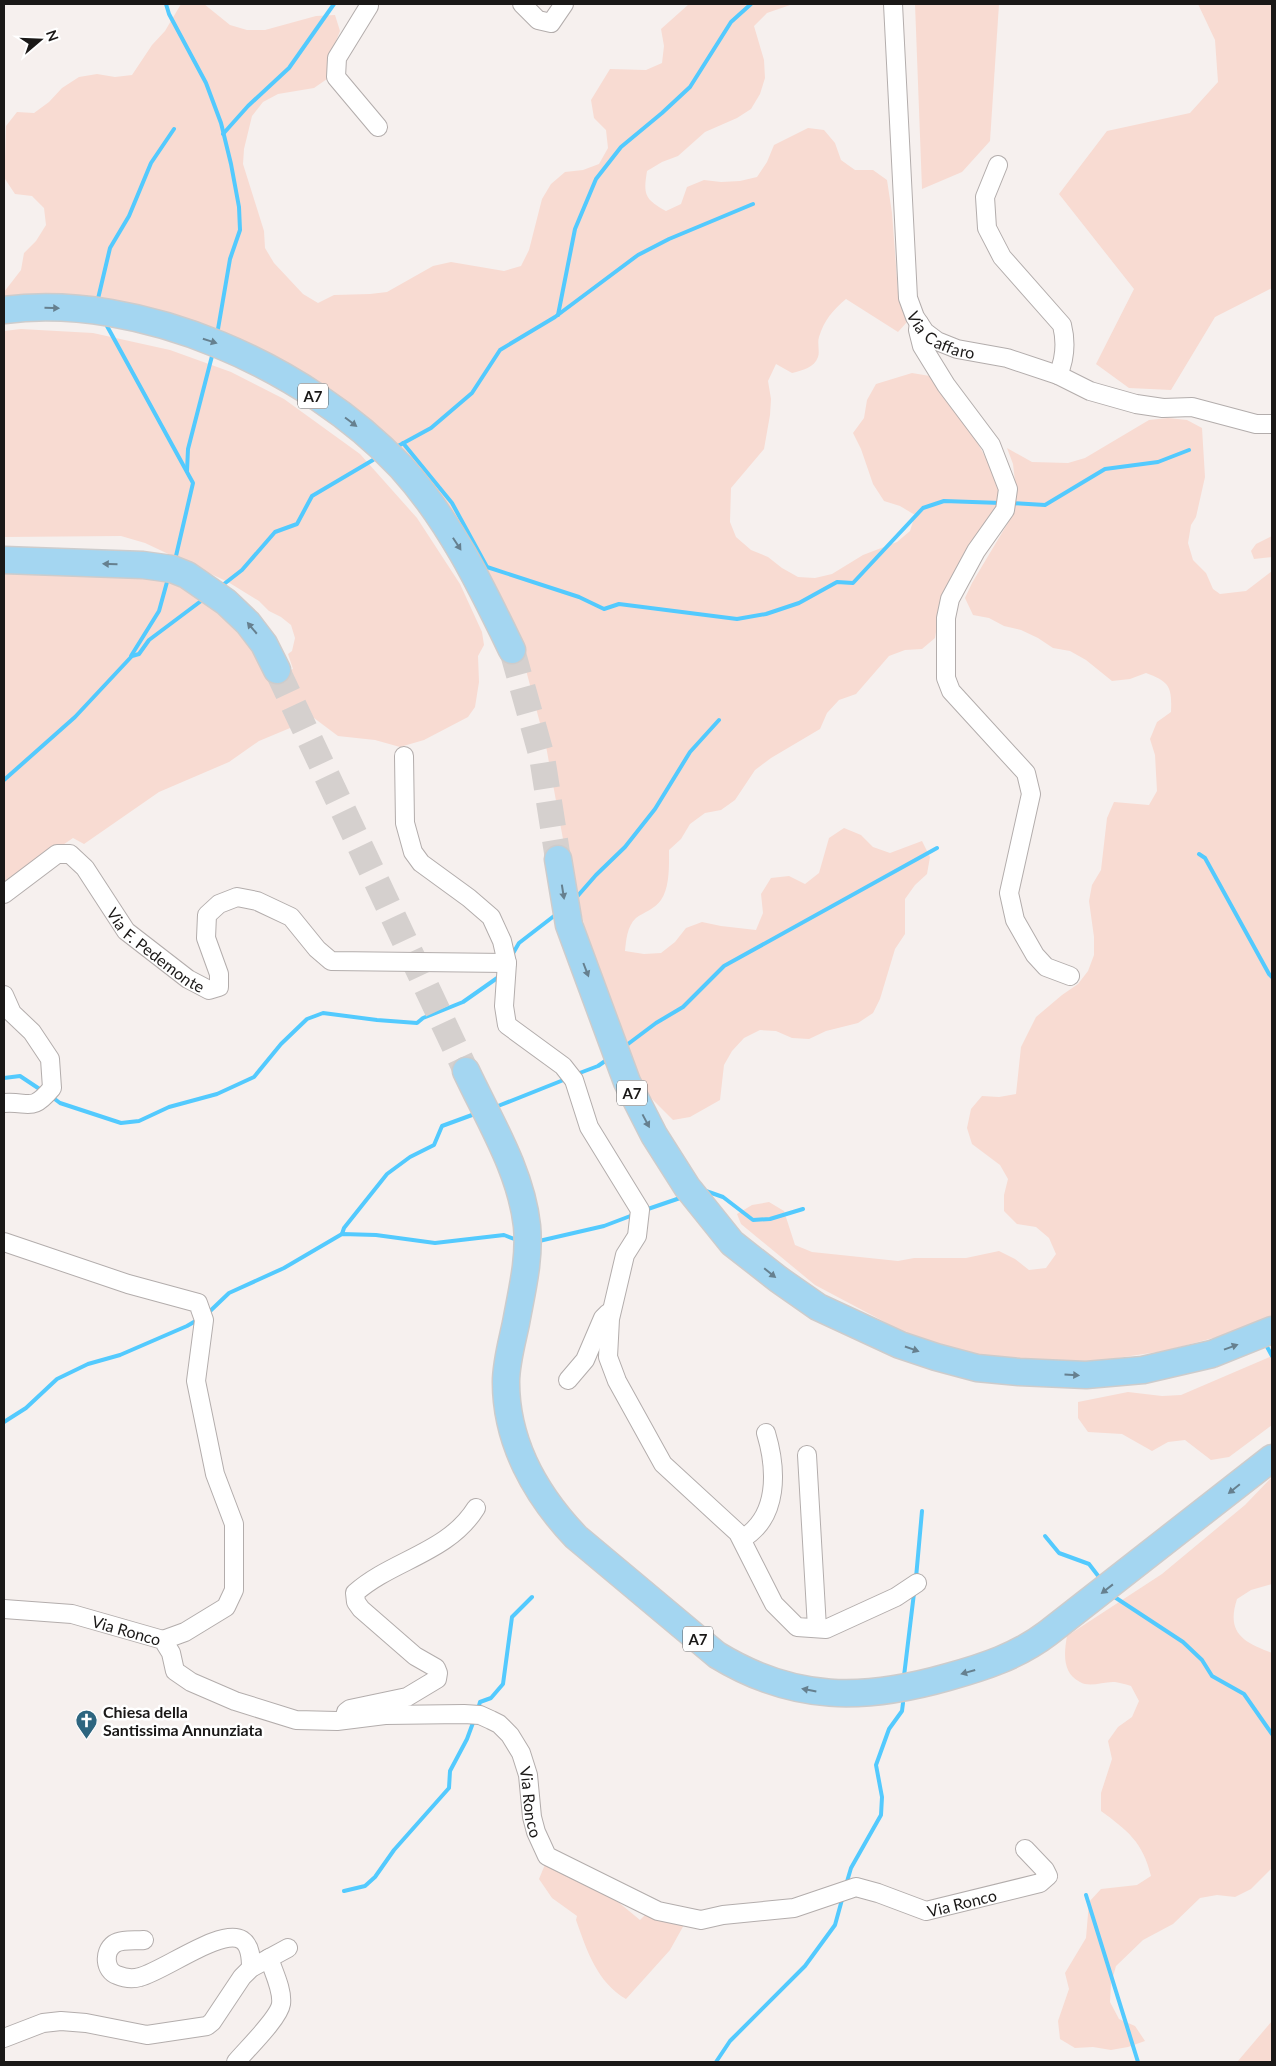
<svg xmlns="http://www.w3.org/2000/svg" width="1276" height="2066" viewBox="0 0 1276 2066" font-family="Lato,sans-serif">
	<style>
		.green { fill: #f8dbd2 }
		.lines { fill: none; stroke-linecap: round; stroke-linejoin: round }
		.stream { stroke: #53cafe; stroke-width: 4 }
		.highway-tunnel { stroke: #d5d0ce; stroke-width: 26; stroke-dasharray: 26 13; stroke-linecap: butt }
		.minor-casing { stroke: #b3adac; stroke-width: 20 }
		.highway-casing { stroke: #cdcccc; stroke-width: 29 }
		.minor { stroke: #fff; stroke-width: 18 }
		.highway { stroke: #a4d6f1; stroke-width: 26 }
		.oneway { fill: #66808f }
		.labels { text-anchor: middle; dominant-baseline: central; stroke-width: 5; stroke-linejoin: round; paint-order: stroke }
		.shield { fill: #fff; stroke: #5f5d5d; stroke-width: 1 }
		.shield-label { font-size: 15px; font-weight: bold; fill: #1a1817 }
		.street-label { font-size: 16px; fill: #1a1817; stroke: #fff }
		.poi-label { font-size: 16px; font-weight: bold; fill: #1a1817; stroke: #fff; text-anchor: start }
	</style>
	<rect width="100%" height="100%" fill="#f6f0ee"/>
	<g class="green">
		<path d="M181 4H204L230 25 247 30H265L316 16 335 15 340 31 334 46 327 79 314 88 278 94 263 102 252 116 244 149 243 164 264 231 265 248 274 263 303 294 318 303 334 295 370 294 387 292 433 266 451 262 504 271 521 266 529 250 542 199 551 184 565 172 583 170 599 164 608 148 606 130 594 118 591 100 610 69 646 70 662 63 664 46 661 29 689 4H793L767 13 754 26 764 60 765 78 760 94 751 109 737 118 705 132 678 156 662 162 647 171C643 195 645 199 666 211L681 204 687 187 704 180 721 182 740 181 757 177 767 162 774 145 808 128 824 130 835 143 841 160 855 170H873L887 180 892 213 898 292 907 322 898 332 846 299C833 310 824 320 819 337 817 343 820 351 818 357 814 368 803 370 792 373L776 364 768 381 771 399 770 415 764 449 731 488 730 522 736 537 751 550 768 557 782 568 798 577 815 578 832 574 863 555 897 542 910 531 915 515 900 506 884 501 873 484 861 449 853 433 864 418 867 400 876 384 912 373 930 376 967 424 1002 487 999 505 942 596 935 638 922 649 905 650 889 656 856 694 839 700 827 713 820 729 771 758 755 770 735 800 721 810 705 813 690 824 681 839 669 850C669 865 670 887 661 900 655 909 644 912 636 918 627 926 626 941 625 951L644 954 661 953 675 942 686 928 702 922 721 926 756 930 763 913 761 894 771 878 789 876 805 884 819 873 829 838 844 828 861 835 873 847 890 853 922 841 930 857 927 874 915 885 905 899V934L895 949 880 999 873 1013 858 1023 826 1031 809 1039 792 1038 776 1031 760 1030 744 1038 732 1051 724 1065 720 1100 690 1117 673 1120 649 1096 626 1051 588 939 567 861 546 746 526 670 506 614 443 501 256 351 4 305V292L21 270 24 253 36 241 46 225 44 208 32 196 15 194 5 179V160L6 126 17 112 34 113 49 102 62 88 79 77 97 74 115 77 132 75 152 45 165 31Z"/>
		<polygon points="915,4 999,4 990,141 962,172 922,189"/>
		<polygon points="1198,4 1272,4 1272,288 1215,317 1171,390 1129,388 1096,364 1134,289 1059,194 1107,131 1190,113 1218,82 1215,40"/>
		<polygon points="21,329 93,333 170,350 231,372 284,399 360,454 417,518 460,584 482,632 484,645 478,656 479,682 475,707 468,717 424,740 400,747 375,740 338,736 314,718 259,741 229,762 159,792 84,844 73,838 4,885 4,567 157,577 194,594 228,619 258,655 270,679 293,669 288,654 292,651 295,638 291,625 281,617 269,611 259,601 228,582 145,543 121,536 4,537 4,331"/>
		<path d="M1168 418 1187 420 1202 428 1205 477 1196 517 1191 525 1188 543 1193 560 1206 573 1213 589 1220 594 1246 591 1272 571V1327L1257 1322 1217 1337 1164 1351 1077 1364 1004 1363 932 1347 815 1285 741 1224 737 1214 752 1205 769 1202 784 1211 795 1245 812 1252 898 1261 914 1258H966L999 1251 1015 1259 1029 1270 1046 1268 1056 1254 1049 1238 1036 1227 1017 1224 1004 1211V1195L1008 1179 1000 1165 972 1144 967 1128 971 1109 982 1096 999 1097 1016 1094 1021 1047 1036 1017 1062 995 1078 984 1088 971 1094 955V937L1089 901 1092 885 1101 870 1107 818 1114 802 1149 805 1157 791 1155 755 1150 739 1157 722 1171 712C1172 687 1170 682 1146 673L1130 679 1112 681 1086 660 1070 651 1053 648 1038 638 1021 630 1004 626 989 618 973 615 965 598 972 583 1009 521 1015 481 1013 464 1007 448 1032 462 1068 463 1085 458 1149 420Z"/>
		<polygon points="1272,536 1272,557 1254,559 1251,551 1256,544"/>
		<polygon points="1272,1356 1272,1425 1229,1457 1211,1460 1185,1440 1168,1442 1152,1451 1122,1434 1088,1432 1078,1418 1078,1402 1128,1392 1162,1396 1181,1395"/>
		<path d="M1272 1477V1584L1251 1590 1237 1599C1226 1633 1243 1642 1272 1653V1868L1251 1889 1235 1897 1217 1895 1200 1898 1173 1924 1143 1940 1116 1966 1111 1984 1110 2002 1119 2019 1135 2026 1145 2041 1128 2047 1111 2050 1093 2047 1075 2048 1060 2039 1058 2021 1069 1989 1065 1973 1086 1938 1089 1902 1101 1889 1137 1885 1151 1876C1143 1842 1127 1830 1101 1811V1793L1112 1759 1108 1741 1118 1727 1132 1717 1139 1701 1131 1686C1126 1684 1120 1683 1115 1682 1104 1681 1090 1688 1080 1682 1062 1673 1064 1653 1067 1636L1162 1574 1245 1505Z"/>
		<path d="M546 1862 595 1883 640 1920 649 1911 685 1923 670 1950 626 1999C597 1982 587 1951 576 1920L577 1916 552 1898 539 1879Z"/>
		<polygon points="1272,2021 1272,2062 1238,2062 1238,2061"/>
	</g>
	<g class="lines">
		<g class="stream">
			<polyline points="166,4 169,14 206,83 221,123 231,164 239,207 240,230 230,259 218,329"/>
			<polyline points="223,134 248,106 289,68 334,4"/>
			<polyline points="97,303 110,248 129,216 151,163 174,129"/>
			<polyline points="558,315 575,229 596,179 621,147 662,113 690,87 731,22 751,4"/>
			<polyline points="107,326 193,483 176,556"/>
			<polyline points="403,443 452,503 487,567 579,597 604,609 619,604 737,619 766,614 799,603 837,582 853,583 923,508 944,501 1001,503"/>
			<polyline points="398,446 431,428 472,393 500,350 555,317 638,255 669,239 753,204"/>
			<polyline points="187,471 188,449 212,356"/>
			<polyline points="1011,503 1045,505 1105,469 1158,462 1189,450"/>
			<polyline points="224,584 242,570 275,532 297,524 312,496 373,460"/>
			<polyline points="131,656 159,611 167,582"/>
			<polyline points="4,780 75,717 132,656 139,654 149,640 201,601"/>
			<polyline points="1199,854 1205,858 1269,974 1272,977"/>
			<polyline points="575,899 596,875 625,847 655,809 690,752 719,720"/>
			<polyline points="512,955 519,943 554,916"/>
			<polyline points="624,1047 656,1023 683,1007 724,966 937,848"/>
			<polyline points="577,1074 598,1066 608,1059"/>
			<polyline points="4,1078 20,1076 44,1092"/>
			<polyline points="52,1097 60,1103 121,1123 139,1121 169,1107 217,1094 254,1077 281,1044 307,1019 323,1013 377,1020 417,1023 423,1018 463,1002 500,976"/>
			<polyline points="498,1106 566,1079"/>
			<polyline points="703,1190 723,1197 753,1220 770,1219 803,1209"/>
			<polyline points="645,1210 683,1197"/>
			<polyline points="342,1234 344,1228 387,1174 410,1157 434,1145 442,1126 472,1115"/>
			<polyline points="539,1241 604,1226 633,1215"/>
			<polyline points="207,1314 229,1293 284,1268 342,1234 376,1235 435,1243 504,1235 517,1240"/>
			<polyline points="1265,1343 1272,1356"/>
			<polyline points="4,1422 26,1408 57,1379 88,1364 120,1355 187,1326 199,1319"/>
			<polyline points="1045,1536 1059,1553 1089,1564 1099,1577"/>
			<polyline points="916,1578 922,1511"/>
			<polyline points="1113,1596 1183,1642 1202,1660 1212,1676 1244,1694 1272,1734"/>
			<polyline points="904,1676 914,1593"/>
			<polyline points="478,1709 480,1702 491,1698 503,1684 512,1617 532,1597"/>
			<polyline points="846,1885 851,1868 881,1815 882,1797 876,1765 889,1729 902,1711 903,1703"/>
			<polyline points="344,1891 365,1886 375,1877 394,1850 449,1788 450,1771 467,1739 474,1720"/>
			<polyline points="1086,1895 1138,2062"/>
			<polyline points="716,2062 730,2041 805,1966 835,1925 843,1896"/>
		</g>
		<g class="highway-tunnel">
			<polyline points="512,650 542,757 558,859"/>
			<polyline points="277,670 466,1071"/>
		</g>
		<defs>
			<g id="minor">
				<polyline points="369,4 369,6 337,58 336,77 378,127"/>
				<polyline points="522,4 538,20 551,23 564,4"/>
				<path id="s1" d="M893 4 908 298 915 317 925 332 937 341 957 349 1007 358 1058 375 1090 391 1136 404 1163 408 1192 407 1256 424H1272"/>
				<path d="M998 165 985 197 987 228 1002 257 1062 325C1066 341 1065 359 1058 375"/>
				<polyline points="919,323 918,330 922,346 946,385 991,445 1008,489 1005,510 976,551 950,599 946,618 946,678 951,691 1026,773 1031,794 1009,893 1015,920 1035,955 1046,967 1070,976"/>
				<polyline points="404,756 405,823 413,852 421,863 469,898 491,917 502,941 507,963 504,1006 507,1025 563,1066 574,1080 589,1127 640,1210 637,1236 625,1255 610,1319 608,1357 617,1381 663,1464 738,1533 774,1604 797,1627 826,1629 896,1597 917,1583"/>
				<path id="s2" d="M4 894 57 854H70L85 868 126 931 188 979 209 990 219 987V974L206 938 207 915 219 904 237 897 257 901 291 917 317 949 331 961 507 963"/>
				<path d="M4 995 12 1013 32 1032 50 1059 52 1088C31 1113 30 1101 4 1103"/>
				<polyline points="4,1242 128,1284 198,1303 204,1320 196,1381 215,1474 234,1524 234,1590 226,1607 185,1632 163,1640"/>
				<polyline points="568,1380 585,1360 603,1318 608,1313"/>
				<polyline points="807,1455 817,1628"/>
				<path d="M742 1539C779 1517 777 1470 766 1433"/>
				<path id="s3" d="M4 1609 72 1614 163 1640 171 1653 175 1671 191 1682 235 1701 296 1720 337 1721 385 1715 464 1714 480 1715 491 1720 499 1724 510 1735 521 1753 528 1775 532 1817 536 1832 547 1856 658 1911 701 1920 723 1915 794 1908 856 1887 878 1893 926 1911 1040 1883 1048 1876 1045 1870 1025 1849"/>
				<path d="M346 1712 350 1709 407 1697 437 1679 438 1673 436 1668 415 1656 361 1609 356 1602 355 1593C392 1560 448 1553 476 1508"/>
				<path d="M144 1940C135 1941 121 1939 114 1944 103 1952 105 1971 117 1975 124 1978 133 1979 140 1977 164 1971 222 1927 242 1940 251 1946 251 1959 251 1968"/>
				<polyline points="4,2038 43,2023 61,2021 86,2023 147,2035 207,2026 212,2022 242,1977 251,1968 288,1948"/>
				<path d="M236 2062C246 2050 279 2018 281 2004 283 1990 273 1971 269 1958"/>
			</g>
			<g id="highway">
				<path d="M4 310C141 292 308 368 401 467 450 521 481 586 512 650"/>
				<polyline points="4,560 143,565 172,569 187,575 226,602 248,623 264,644 277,670"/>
				<polyline points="558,859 569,925 627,1082 654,1135 687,1187 732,1243 778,1279 818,1307 900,1345 936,1357 977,1368 1019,1372 1086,1375 1143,1370 1212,1354 1272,1330"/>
				<path d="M466 1071C489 1120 521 1171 527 1226 530 1259 522 1290 516 1323 512 1342 506 1363 506 1382 506 1442 536 1495 576 1537L717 1655C794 1702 864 1701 948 1677 984 1667 1018 1656 1048 1633L1272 1458"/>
			</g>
		</defs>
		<use href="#minor" class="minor-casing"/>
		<use href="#highway" class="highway-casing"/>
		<use href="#minor" class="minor"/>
		<use href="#highway" class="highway"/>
	</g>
	<defs><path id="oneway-solid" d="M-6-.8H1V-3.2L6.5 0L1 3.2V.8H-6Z" transform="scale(1.25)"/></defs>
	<g class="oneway">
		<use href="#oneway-solid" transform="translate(52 308) rotate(1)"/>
		<use href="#oneway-solid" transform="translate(210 341) rotate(18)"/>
		<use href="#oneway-solid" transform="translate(351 422) rotate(37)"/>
		<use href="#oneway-solid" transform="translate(457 544) rotate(57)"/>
		<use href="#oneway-solid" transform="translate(110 564) rotate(-178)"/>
		<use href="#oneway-solid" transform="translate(252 628) rotate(-130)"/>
		<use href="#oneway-solid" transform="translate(563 892) rotate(81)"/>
		<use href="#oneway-solid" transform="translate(586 970) rotate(69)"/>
		<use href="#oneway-solid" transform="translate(646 1121) rotate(62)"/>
		<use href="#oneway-solid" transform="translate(770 1273) rotate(39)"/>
		<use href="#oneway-solid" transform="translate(1231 1347) rotate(-20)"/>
		<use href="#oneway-solid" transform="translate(912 1349) rotate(19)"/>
		<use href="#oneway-solid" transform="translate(1072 1375) rotate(3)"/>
		<use href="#oneway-solid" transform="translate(1234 1489) rotate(141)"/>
		<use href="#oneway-solid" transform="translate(1107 1589) rotate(142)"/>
		<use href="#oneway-solid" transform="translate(968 1672) rotate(164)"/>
		<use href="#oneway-solid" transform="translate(809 1690) rotate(-169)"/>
	</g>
	<defs>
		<symbol id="church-pin" viewBox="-11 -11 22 30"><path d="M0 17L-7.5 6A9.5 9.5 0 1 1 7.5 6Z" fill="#2d657f" stroke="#fff"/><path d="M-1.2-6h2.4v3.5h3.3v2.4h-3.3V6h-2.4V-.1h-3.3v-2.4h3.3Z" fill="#fff"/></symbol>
	</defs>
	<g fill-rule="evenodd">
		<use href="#church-pin" x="74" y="1708" width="25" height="34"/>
	</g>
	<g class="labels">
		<g class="shield">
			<rect x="298" y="383.5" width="30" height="25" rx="4"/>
			<rect x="617" y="1080.5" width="30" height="25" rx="4"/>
			<rect x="683" y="1626.5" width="30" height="25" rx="4"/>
		</g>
		<g class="shield-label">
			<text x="313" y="396">A7</text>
			<text x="632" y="1093">A7</text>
			<text x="698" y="1639">A7</text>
		</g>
		<g class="street-label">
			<text stroke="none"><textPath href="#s1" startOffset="348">Via Caffaro</textPath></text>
			<text stroke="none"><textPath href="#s2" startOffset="210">Via F. Pedemonte</textPath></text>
			<text stroke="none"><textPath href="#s3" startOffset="125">Via Ronco</textPath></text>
			<text stroke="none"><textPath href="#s3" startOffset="620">Via Ronco</textPath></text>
			<text stroke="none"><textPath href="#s3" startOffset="1115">Via Ronco</textPath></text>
		</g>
		<g class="poi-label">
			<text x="103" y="1711">Chiesa della<tspan x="103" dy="18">Santissima Annunziata</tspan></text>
		</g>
	</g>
	<rect width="1276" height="2066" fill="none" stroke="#1a1817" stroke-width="10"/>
	<g transform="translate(40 40) rotate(71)" stroke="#ffffff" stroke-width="4" paint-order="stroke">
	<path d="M0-4L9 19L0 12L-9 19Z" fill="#1a1817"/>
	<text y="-8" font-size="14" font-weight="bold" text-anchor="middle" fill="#1a1817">N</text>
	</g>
</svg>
